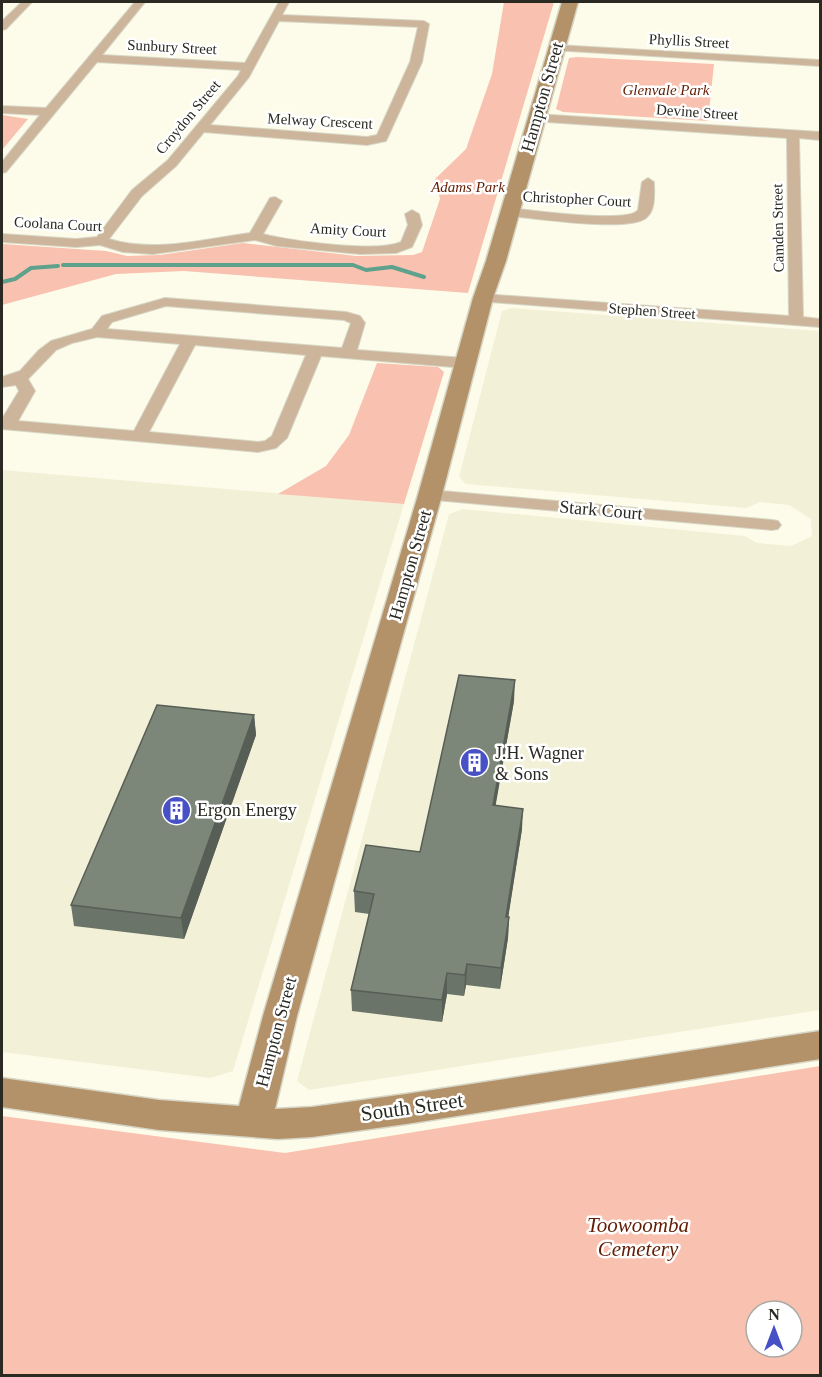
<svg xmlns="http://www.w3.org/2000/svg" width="822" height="1377" viewBox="0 0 822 1377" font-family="'Times New Roman',serif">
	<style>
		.built { fill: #f2f1d7 }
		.green { fill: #f9c1af; fill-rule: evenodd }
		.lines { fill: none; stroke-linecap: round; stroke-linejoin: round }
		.stream { stroke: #5ea28d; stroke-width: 4 }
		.street-casing { stroke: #d7d6c6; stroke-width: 2 }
		.secondary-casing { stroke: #d7d6c6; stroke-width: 3 }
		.street { fill: #ccb59a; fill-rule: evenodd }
		.secondary { fill: #b49269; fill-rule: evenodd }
		.wall { fill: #6b7469 }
		.shaded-wall { fill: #575e55 }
		.building { fill: #7c877a; stroke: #575e55; stroke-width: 1.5 }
		.labels { text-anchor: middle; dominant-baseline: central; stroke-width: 5; stroke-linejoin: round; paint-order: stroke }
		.far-street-label { font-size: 15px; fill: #2a2a23; stroke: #fff }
		.far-park-label { font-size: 15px; font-style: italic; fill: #621d04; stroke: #fff }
		.street-label { font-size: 18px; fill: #2a2a23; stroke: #fff }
		.poi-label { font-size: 18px; fill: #2a2a23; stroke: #fff; text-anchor: start }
		.near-street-label { font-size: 21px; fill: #2a2a23; stroke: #fff }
		.near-park-label { font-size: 21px; font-style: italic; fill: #621d04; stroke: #fff }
	</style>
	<rect width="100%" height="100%" fill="#fdfcea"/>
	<g class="built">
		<polygon points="512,308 820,331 820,1010 309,1090 297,1081 449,514 463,509 745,536 757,543 791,546 812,536 811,519 789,505 760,502 746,508 466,484 459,477 502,311"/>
		<polygon points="2,470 404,504 233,1071 210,1078 2,1052"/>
	</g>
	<g class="green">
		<polygon points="504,2 554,2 468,293 184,271 116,274 2,305 2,244 106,251 127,256 160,255 243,243 356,256 413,255 422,252 440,199 435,179 466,149 492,74"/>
		<polygon points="577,57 714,64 708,121 563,112 556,109 569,58"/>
		<polygon points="2,115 28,119 2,150"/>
		<polygon points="377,363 438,367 444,372 404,504 278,494 326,466 349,435"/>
		<path d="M820 1066V1375H2V1116L285 1153ZM756 1311H792V1347H756Z"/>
	</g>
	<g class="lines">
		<g class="stream">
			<polyline points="63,265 353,265 366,270 392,267 424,277"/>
			<polyline points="2,282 15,279 31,268 58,266"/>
		</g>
		<defs>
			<g id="street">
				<polygon points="22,2 32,2 6,29 2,30 2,21"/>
				<path d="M135 2H145L102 55 245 63 279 2H289L282 15 424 21 429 24 422 62 386 141 367 145 204 132 176 166 142 196 109 239C154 253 205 239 250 233L270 198 275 197 282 201 263 234C290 241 377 253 401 242L408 225 405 214 412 210 419 214 422 225 412 247 396 253 360 254 277 246 255 240 153 254 123 252 100 245 76 247 2 242V234L76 239 97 237 132 190 168 160 238 76 241 70 97 62 6 172 2 173V162L40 115 2 113V106L46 108ZM279 21 418 27 410 62 377 135 367 137 210 125 249 77Z"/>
				<polygon points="556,45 820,60 820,66 552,50 551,48"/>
				<polygon points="536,114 820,132 820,140 799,138 803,317 820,319 820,327 478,301 476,298 483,294 789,316 787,138 532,121 530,118"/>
				<path d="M648 178 654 182C654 193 656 209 647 217 632 233 533 218 510 216L503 212 510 208C530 210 628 224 638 210L642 182Z"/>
				<path d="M165 298 346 312 360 316 365 323 357 350 465 358 473 363 465 368 321 356 287 438 276 448 258 452 2 429V419L19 391 16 385 2 387V377L20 371 39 350 51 341 92 329 102 316ZM166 306 344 320 351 323 342 348 107 329 112 322ZM97 337 180 344 134 431 18 421 35 391 28 379 56 350 72 343ZM195 345 306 355 272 436 265 441 258 442 149 432Z"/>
				<polygon points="430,490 772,520 778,521 781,525 778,529 772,530 424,499 422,495 424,491"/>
			</g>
			<polygon id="secondary" points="562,2 578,2 506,261 493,298 442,495 297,1016 275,1109 312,1107 406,1094 820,1031 820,1059 406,1124 312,1137 278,1139 159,1130 2,1107 2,1078 159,1100 239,1106 263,1016 418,495 473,298 486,261"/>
		</defs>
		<use href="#street" class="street-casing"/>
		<use href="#secondary" class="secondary-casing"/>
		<use href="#street" class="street"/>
		<use href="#secondary" class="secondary"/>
	</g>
	<g class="wall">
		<polygon points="514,701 495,806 522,829 508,917 509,917 508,938 500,989 466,985 464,996 447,994 442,1022 352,1011 351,990 369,914 355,912 354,891 420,852"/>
		<polygon points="254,715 256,735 184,939 74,926 71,905"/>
	</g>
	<g class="shaded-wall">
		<polygon points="515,680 514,701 492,826 493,805"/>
		<polygon points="254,715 256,735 184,939 181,918"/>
		<polygon points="523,809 522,829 505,938 506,917"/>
		<polygon points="509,917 508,938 500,989 501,968"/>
		<polygon points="467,964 466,985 464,996 465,975"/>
		<polygon points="447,973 447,994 442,1022 442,1000"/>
	</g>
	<g class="building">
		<polygon points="459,675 515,680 493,805 523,809 506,917 509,917 501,968 467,964 465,975 447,973 442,1000 351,990 374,894 354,891 366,845 420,852"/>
		<polygon points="157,705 254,715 181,918 71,905"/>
	</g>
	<defs>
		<symbol id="building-disc" viewBox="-11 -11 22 22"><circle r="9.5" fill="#4850c5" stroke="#fff"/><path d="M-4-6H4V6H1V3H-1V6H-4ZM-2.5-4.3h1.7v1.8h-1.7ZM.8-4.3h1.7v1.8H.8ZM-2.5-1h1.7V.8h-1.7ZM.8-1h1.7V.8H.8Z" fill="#fff"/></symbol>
	</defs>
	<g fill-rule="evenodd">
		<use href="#building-disc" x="458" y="746" width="33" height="33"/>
		<use href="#building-disc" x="160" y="794" width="33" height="33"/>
	</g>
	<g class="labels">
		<g class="far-street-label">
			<text transform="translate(689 41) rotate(3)">Phyllis Street</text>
			<text transform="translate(172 47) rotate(3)">Sunbury Street</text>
			<text transform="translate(697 112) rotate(4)">Devine Street</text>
			<text transform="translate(188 117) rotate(-50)">Croydon Street</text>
			<text transform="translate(320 121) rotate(3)">Melway Crescent</text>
			<text transform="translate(577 199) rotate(3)">Christopher Court</text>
			<text transform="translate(58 224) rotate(3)">Coolana Court</text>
			<text transform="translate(778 228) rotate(-91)">Camden Street</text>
			<text transform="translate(348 230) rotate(3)">Amity Court</text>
			<text transform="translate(652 311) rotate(4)">Stephen Street</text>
		</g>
		<g class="far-park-label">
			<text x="666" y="90">Glenvale Park</text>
			<text x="468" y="187">Adams Park</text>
		</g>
		<g class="street-label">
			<text transform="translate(542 97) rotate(-74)">Hampton Street</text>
			<text transform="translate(601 510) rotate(5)">Stark Court</text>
			<text transform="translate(410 565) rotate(-74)">Hampton Street</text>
			<text transform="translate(276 1032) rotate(-75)">Hampton Street</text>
		</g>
		<g class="poi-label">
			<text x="495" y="753">J.H. Wagner<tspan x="495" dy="21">&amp; Sons</tspan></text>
			<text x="197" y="810">Ergon Energy</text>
		</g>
		<g class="near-street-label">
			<text transform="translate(412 1107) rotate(-8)">South Street</text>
		</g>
		<g class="near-park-label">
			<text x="638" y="1225">Toowoomba<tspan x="638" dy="24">Cemetery</tspan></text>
		</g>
	</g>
	<rect width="822" height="1377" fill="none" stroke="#2a2a23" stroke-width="6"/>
	<g transform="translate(774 1329)"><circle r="28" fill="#ffffff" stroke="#aaaaa7" stroke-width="1.5"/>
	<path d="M0-4.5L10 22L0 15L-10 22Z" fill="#4850c5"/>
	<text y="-9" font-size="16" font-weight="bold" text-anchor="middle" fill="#2a2a23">N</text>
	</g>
</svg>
